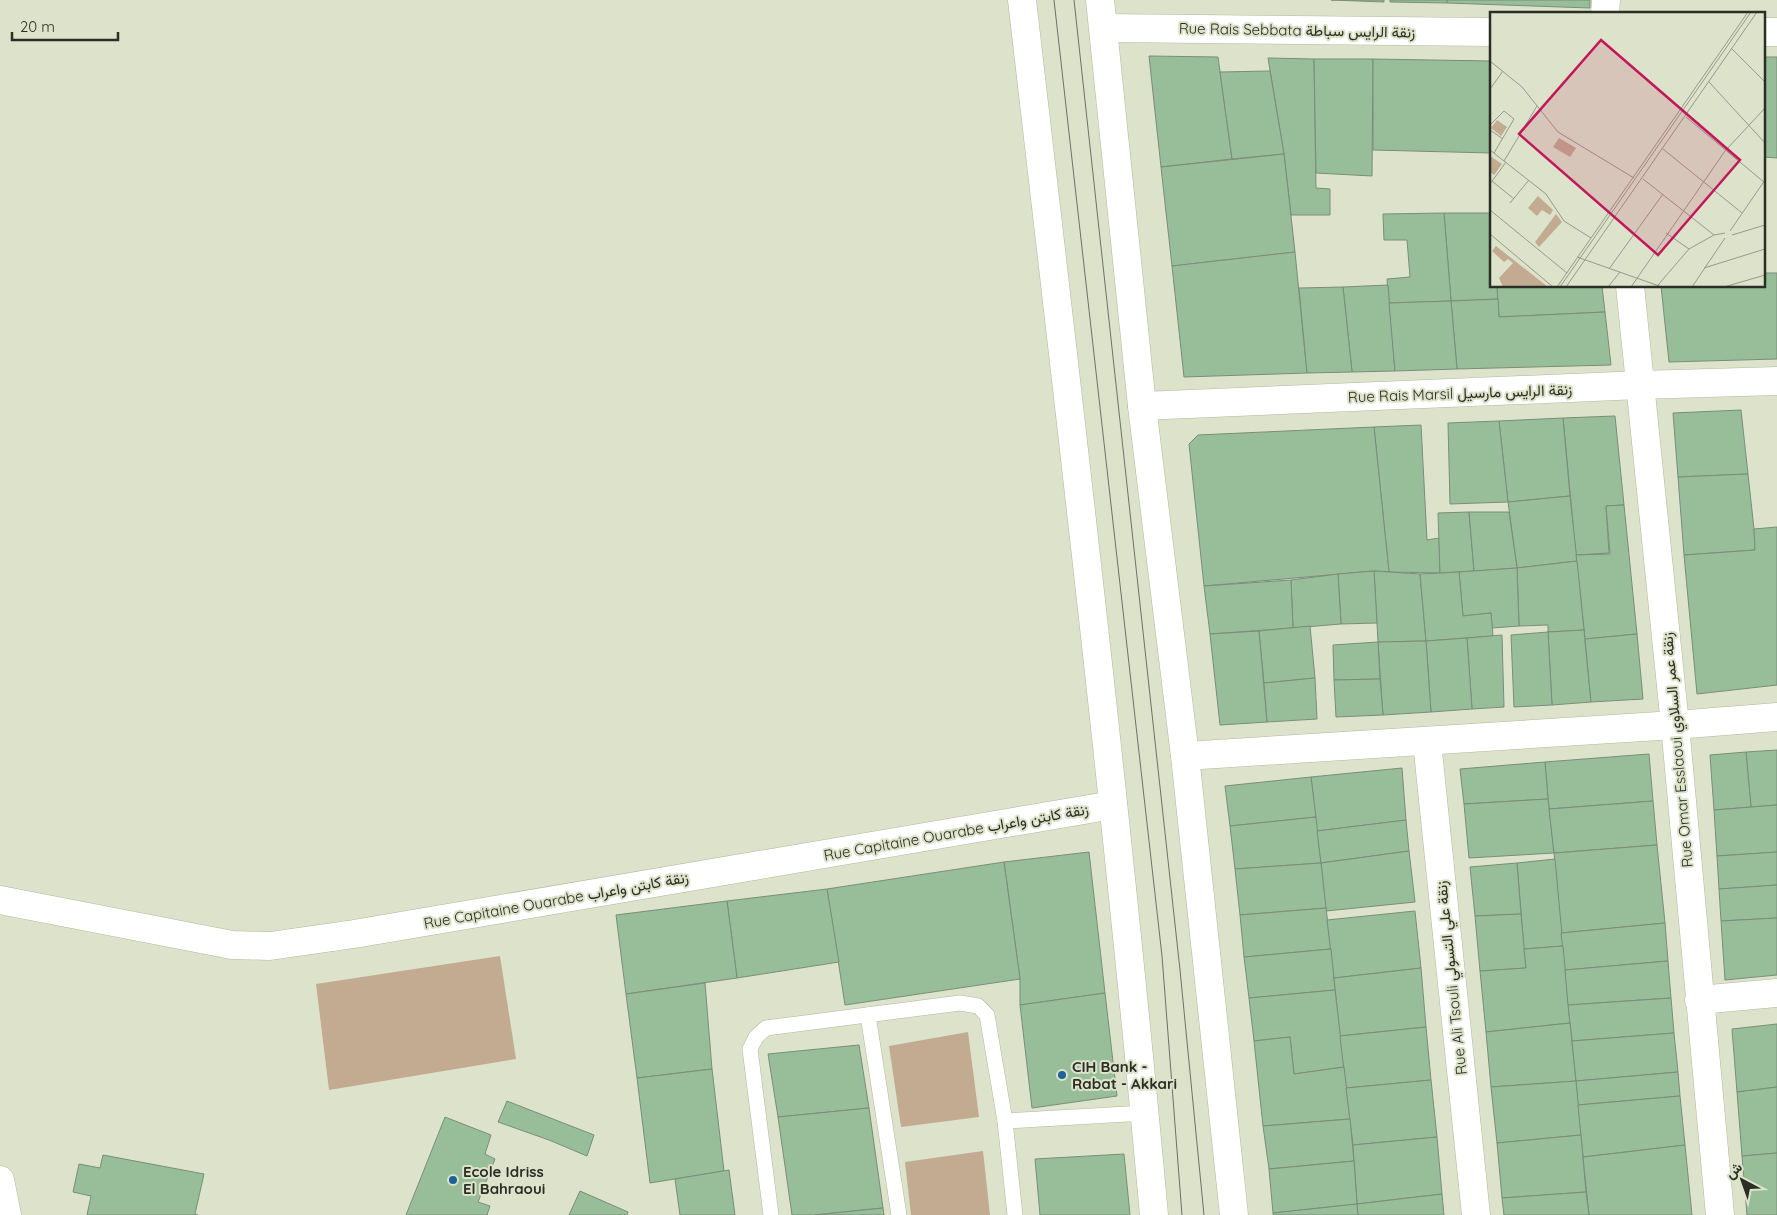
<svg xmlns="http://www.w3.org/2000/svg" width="1777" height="1215" viewBox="0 0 1777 1215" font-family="Quicksand,Vazirmatn,sans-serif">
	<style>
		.green { fill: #c2ab90 }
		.building { fill: #98bd99; stroke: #7a8d7b }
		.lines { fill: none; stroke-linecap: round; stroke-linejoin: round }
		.service-casing { stroke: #b0b89f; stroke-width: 16 }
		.minor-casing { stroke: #b0b89f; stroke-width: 29 }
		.secondary-casing { stroke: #b0b89f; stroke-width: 29 }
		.service { stroke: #fff; stroke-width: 15 }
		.minor { stroke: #fff; stroke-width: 28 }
		.secondary { stroke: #fff; stroke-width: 28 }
		.tram { stroke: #6d7262; stroke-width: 1 }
		.poi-dot { fill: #1e6297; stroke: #dce3ca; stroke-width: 2 }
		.labels { text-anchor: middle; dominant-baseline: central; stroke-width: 4; stroke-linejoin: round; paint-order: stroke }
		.street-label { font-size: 15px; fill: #2b2e24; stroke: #dce3ca }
		.poi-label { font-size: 15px; font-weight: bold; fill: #2b2e24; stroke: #dce3ca; text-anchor: start }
		.inset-road { fill: none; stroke: #959b88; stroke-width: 1 }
		.view { fill: #c2185b; fill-opacity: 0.15; stroke: #c2185b; stroke-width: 2.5 }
		.inset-edge { fill: none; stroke: #2b2e24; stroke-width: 2.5 }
	</style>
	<rect width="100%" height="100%" fill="#dce3ca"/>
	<g class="green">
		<polygon points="500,956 516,1059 329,1090 316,984"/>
		<polygon points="968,1032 979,1117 901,1127 889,1046"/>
		<polygon points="983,1151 990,1215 911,1215 905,1162"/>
	</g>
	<g class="building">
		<polygon points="1331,0 1384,0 1384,2"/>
		<polygon points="1390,0 1447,0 1447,3 1390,2"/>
		<polygon points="1447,0 1590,0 1590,8 1447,3"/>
		<polygon points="1149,56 1218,57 1232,159 1161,167"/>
		<polygon points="1763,57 1777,57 1777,158 1763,157"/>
		<polygon points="1268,58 1314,59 1316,188 1330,189 1330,215 1291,215 1284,154"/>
		<polygon points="1314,59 1373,59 1372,176 1316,173"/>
		<polygon points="1373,59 1491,61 1491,153 1373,150"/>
		<polygon points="1270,71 1284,154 1232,159 1220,72"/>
		<polygon points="1284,154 1295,252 1172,266 1161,167"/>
		<polygon points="1444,213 1491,213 1491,286 1497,286 1498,299 1451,301"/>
		<polygon points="1444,213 1451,301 1389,303 1387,279 1410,277 1407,240 1384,240 1383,214"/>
		<polygon points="1295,252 1307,373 1184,377 1172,266"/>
		<polygon points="1763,273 1777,273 1777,359 1669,362 1661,286 1763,286"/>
		<polygon points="1388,285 1395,371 1352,372 1343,287"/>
		<polygon points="1497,286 1602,286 1605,312 1499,317"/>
		<polygon points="1343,287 1352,372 1307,373 1299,288"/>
		<polygon points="1498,299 1499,317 1605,312 1611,365 1457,369 1451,301"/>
		<polygon points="1451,301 1457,369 1395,371 1389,303"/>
		<polygon points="1741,410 1748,474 1678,477 1673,413"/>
		<polygon points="1615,416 1624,505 1606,506 1609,553 1576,555 1563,418"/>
		<polygon points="1563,418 1570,496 1508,502 1499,421"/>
		<polygon points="1499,421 1508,502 1450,504 1448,423"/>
		<polygon points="1421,425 1427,540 1439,538 1440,573 1389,572 1374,427"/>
		<polygon points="1374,427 1389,572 1374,571 1204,586 1189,444 1198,435"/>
		<polygon points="1748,474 1754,529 1755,550 1684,555 1678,477"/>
		<polygon points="1570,496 1577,561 1517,568 1508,502"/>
		<polygon points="1624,505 1637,634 1585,639 1576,555 1610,554 1606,506"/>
		<polygon points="1469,512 1474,571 1440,573 1438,513"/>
		<polygon points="1469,512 1509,512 1517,568 1474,571"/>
		<polygon points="1777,527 1777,685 1697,694 1684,555 1755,550 1754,529"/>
		<polygon points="1577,561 1584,630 1548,632 1548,625 1519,626 1517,568"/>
		<polygon points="1517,568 1519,626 1492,628 1491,613 1463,616 1459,572"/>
		<polygon points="1374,571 1420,574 1426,641 1378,642"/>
		<polygon points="1374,571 1377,623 1341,624 1338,574"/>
		<polygon points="1459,572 1463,616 1491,613 1493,636 1426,641 1420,574"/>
		<polygon points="1338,574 1341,624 1293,628 1291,580"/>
		<polygon points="1291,580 1293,628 1210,634 1204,586"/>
		<polygon points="1310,626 1315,678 1264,683 1259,631"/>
		<polygon points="1584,630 1591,702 1552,705 1548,632"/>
		<polygon points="1259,631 1267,722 1220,725 1210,634"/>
		<polygon points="1548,632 1552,705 1514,707 1511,635"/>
		<polygon points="1637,634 1643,699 1591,702 1585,639"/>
		<polygon points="1502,635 1504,707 1472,709 1467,638"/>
		<polygon points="1467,638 1472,709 1431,712 1426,641"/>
		<polygon points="1426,641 1431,712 1383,715 1378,642"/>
		<polygon points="1378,642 1380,679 1334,680 1333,645"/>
		<polygon points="1315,678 1317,719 1267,722 1264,683"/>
		<polygon points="1380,679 1383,715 1336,717 1334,680"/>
		<polygon points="1777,750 1777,805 1751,807 1746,752"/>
		<polygon points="1746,752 1751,807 1714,810 1710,755"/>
		<polygon points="1649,754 1653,801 1549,809 1545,762"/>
		<polygon points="1545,762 1548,799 1464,804 1460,769"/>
		<polygon points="1402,768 1406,820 1317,831 1311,777"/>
		<polygon points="1311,777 1316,817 1230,826 1225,786"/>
		<polygon points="1548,799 1554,853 1469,858 1464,804"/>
		<polygon points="1653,801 1657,845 1554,853 1549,809"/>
		<polygon points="1777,805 1777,852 1717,856 1714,810"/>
		<polygon points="1316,817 1321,863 1235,869 1230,826"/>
		<polygon points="1406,820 1409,851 1321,863 1317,831"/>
		<polygon points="1657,845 1665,923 1561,933 1554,853"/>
		<polygon points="1409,851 1415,902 1326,911 1321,863"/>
		<polygon points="1089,852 1105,993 1020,1005 1020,979 1004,862"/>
		<polygon points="1777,852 1777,885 1719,889 1717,856"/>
		<polygon points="1555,859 1563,946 1524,949 1517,863"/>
		<polygon points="1004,862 1020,979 845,1005 827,889"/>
		<polygon points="1321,863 1326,908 1240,915 1235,869"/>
		<polygon points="1517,863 1521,914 1475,916 1470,867"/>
		<polygon points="1777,885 1777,918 1721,921 1719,889"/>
		<polygon points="827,889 839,962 737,978 727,901"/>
		<polygon points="727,901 737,978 626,994 616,915"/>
		<polygon points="1326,908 1331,949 1244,957 1240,915"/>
		<polygon points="1415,911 1421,968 1334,978 1327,920"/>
		<polygon points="1521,914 1526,968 1480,971 1475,916"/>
		<polygon points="1777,918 1777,975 1725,980 1721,921"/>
		<polygon points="1665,923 1668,961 1565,970 1561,933"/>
		<polygon points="1563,946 1570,1023 1486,1032 1480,971 1526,968 1524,949"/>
		<polygon points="1331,949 1335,990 1249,998 1244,957"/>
		<polygon points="1668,961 1671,998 1568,1005 1565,970"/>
		<polygon points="1421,968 1426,1027 1340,1036 1334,978"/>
		<polygon points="705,983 712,1069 637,1078 626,994"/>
		<polygon points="1335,990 1344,1067 1294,1074 1290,1037 1254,1041 1249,998"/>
		<polygon points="1105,993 1117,1096 1032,1108 1020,1005"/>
		<polygon points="1671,998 1674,1033 1572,1041 1568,1005"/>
		<polygon points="1570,1023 1576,1081 1491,1087 1486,1032"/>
		<polygon points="1777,1024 1777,1087 1737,1092 1732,1029"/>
		<polygon points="1426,1027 1431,1080 1346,1088 1340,1036"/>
		<polygon points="1674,1033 1678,1072 1576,1081 1572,1041"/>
		<polygon points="1290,1037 1294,1074 1344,1067 1350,1119 1263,1126 1254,1041"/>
		<polygon points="859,1045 869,1108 778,1117 768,1054"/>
		<polygon points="712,1069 724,1171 650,1183 637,1078"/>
		<polygon points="1678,1072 1680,1096 1578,1105 1576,1081"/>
		<polygon points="1431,1080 1437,1137 1353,1145 1346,1088"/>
		<polygon points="1576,1081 1581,1135 1497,1143 1491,1087"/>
		<polygon points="1777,1087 1777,1153 1742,1156 1737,1092"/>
		<polygon points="1680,1096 1685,1145 1583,1157 1578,1105"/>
		<polygon points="507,1101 594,1135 587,1156 549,1140 498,1122"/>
		<polygon points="869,1108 883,1208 814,1215 792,1215 778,1117"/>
		<polygon points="445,1117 491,1135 485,1154 495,1159 478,1202 490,1206 487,1215 406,1215"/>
		<polygon points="1350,1119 1354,1161 1269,1169 1263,1126"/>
		<polygon points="1581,1135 1586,1192 1502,1198 1497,1143"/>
		<polygon points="1437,1137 1442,1194 1357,1204 1353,1145"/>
		<polygon points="1685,1145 1692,1215 1589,1215 1583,1157"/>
		<polygon points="1777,1153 1777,1215 1747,1215 1742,1156"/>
		<polygon points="1124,1154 1130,1215 1040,1215 1035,1159"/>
		<polygon points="103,1155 204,1174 195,1214 198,1215 87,1215 91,1196 73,1192 79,1164 100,1168"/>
		<polygon points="1354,1161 1357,1204 1273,1213 1269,1169"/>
		<polygon points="729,1170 735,1215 680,1215 675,1179"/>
		<polygon points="580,1191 628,1212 627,1215 569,1215"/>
		<polygon points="1586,1192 1589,1215 1504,1215 1502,1198"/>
		<polygon points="1442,1194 1444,1215 1358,1215 1357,1204"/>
		<polygon points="1357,1204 1358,1215 1273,1215 1273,1213"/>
		<polygon points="883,1208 884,1215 814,1215"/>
	</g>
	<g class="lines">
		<defs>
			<g id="service">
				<polyline points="868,1015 899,1215"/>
				<polyline points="1005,1121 1145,1113"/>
				<polyline points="771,1215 750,1049 756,1037 766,1028 960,1003 978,1006 987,1015 1005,1121 1015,1215"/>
			</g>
			<g id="minor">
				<polyline points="1605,14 1606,0"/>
				<polyline points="1104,28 1491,32"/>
				<polyline points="1763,32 1777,32"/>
				<polyline points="1630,286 1675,725 1720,1215"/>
				<polyline points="1142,406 1640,385 1777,381"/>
				<polyline points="1427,742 1476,1215"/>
				<polyline points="1185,756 1675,725 1777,717"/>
				<polyline points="0,900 232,945 270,946 354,934 1113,805"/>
				<polyline points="1699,1000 1777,993"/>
				<polyline points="0,1180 7,1215"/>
			</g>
			<g id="secondary">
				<path d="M1022 0C1069 405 1117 809 1154 1215"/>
				<polyline points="1100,0 1142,406 1185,756 1234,1215"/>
			</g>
		</defs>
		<use href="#service" class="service-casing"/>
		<use href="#minor" class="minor-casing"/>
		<use href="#secondary" class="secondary-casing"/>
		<use href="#service" class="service"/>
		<use href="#minor" class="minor"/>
		<use href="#secondary" class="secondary"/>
		<g class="tram">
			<polyline points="1054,0 1162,956 1182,1215"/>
			<polyline points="1074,0 1180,970 1204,1215"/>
		</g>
	</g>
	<g class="poi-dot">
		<circle cx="1062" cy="1075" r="5"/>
		<circle cx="453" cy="1180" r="5"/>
	</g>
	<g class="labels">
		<g class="street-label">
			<text transform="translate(1297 30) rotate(1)">Rue Rais Sebbata زنقة الرايس سباطة</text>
			<text transform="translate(1460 393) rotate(-2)">Rue Rais Marsil زنقة الرايس مارسيل</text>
			<text transform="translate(1677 750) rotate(-95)">Rue Omar Esslaoui زنقة عمر السلاوي</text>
			<text transform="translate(956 832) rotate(-10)">Rue Capitaine Ouarabe زنقة كابتن واعراب</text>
			<text transform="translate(556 900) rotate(-10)">Rue Capitaine Ouarabe زنقة كابتن واعراب</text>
			<text transform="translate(1451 978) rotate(-96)">Rue Ali Tsouli زنقة علي التسولي</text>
		</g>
		<g class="poi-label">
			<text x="1072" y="1066">CIH Bank -<tspan x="1072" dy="17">Rabat - Akkari</tspan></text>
			<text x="463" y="1171">Ecole Idriss<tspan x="463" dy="17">El Bahraoui</tspan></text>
		</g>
	</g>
	<g transform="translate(1490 12)">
		<rect width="275" height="275" fill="#dce3ca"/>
		<path d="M7 108 17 115 11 124 1 116ZM69 126 86 136 80 145 63 135ZM0 144 12 152 4 163 0 160ZM48 184 63 198 60 203 52 198 47 204 38 196ZM66 202 72 210 49 235 45 230ZM6 234 58 275H13L9 266 23 251 18 247 14 250 2 239Z" fill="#c2ab90"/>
		<path class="inset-road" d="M242 37 275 70M0 49 32 75 68 120 144 166M219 70 275 131M0 77 13 59M196 105 275 171M0 113 14 99 24 107 4 141M0 118 13 127M173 137 252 201M0 138 56 182 74 209 101 226M14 149 47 94M153 167 224 223 235 221M2 169 24 187M0 172 16 150M20 191 39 168M0 198 77 261M240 219 275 168M176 221 199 237M0 222 63 275M242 223 275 213M87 245 172 275M214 256 275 237M119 257 173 182M168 273 199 237 224 223M67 275 258 0M70 275 261 0M76 275 267 0M118 275 130 260M141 275 235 139 275 96M202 275 235 226M234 275 275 263"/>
		<path class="view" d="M111 28 250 148 168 243 29 122Z"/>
		<rect width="275" height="275" class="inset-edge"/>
	</g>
	<g transform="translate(1742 1180) rotate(319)" stroke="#dce3ca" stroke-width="4" paint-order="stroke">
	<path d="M0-4L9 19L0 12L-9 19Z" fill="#2b2e24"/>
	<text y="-8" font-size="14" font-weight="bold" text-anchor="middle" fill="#2b2e24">ش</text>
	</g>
	<path d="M12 32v8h106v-8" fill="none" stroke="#2b2e24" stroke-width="2.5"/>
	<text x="20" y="32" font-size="15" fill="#2b2e24" stroke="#dce3ca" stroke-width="4" paint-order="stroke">20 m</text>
</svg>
